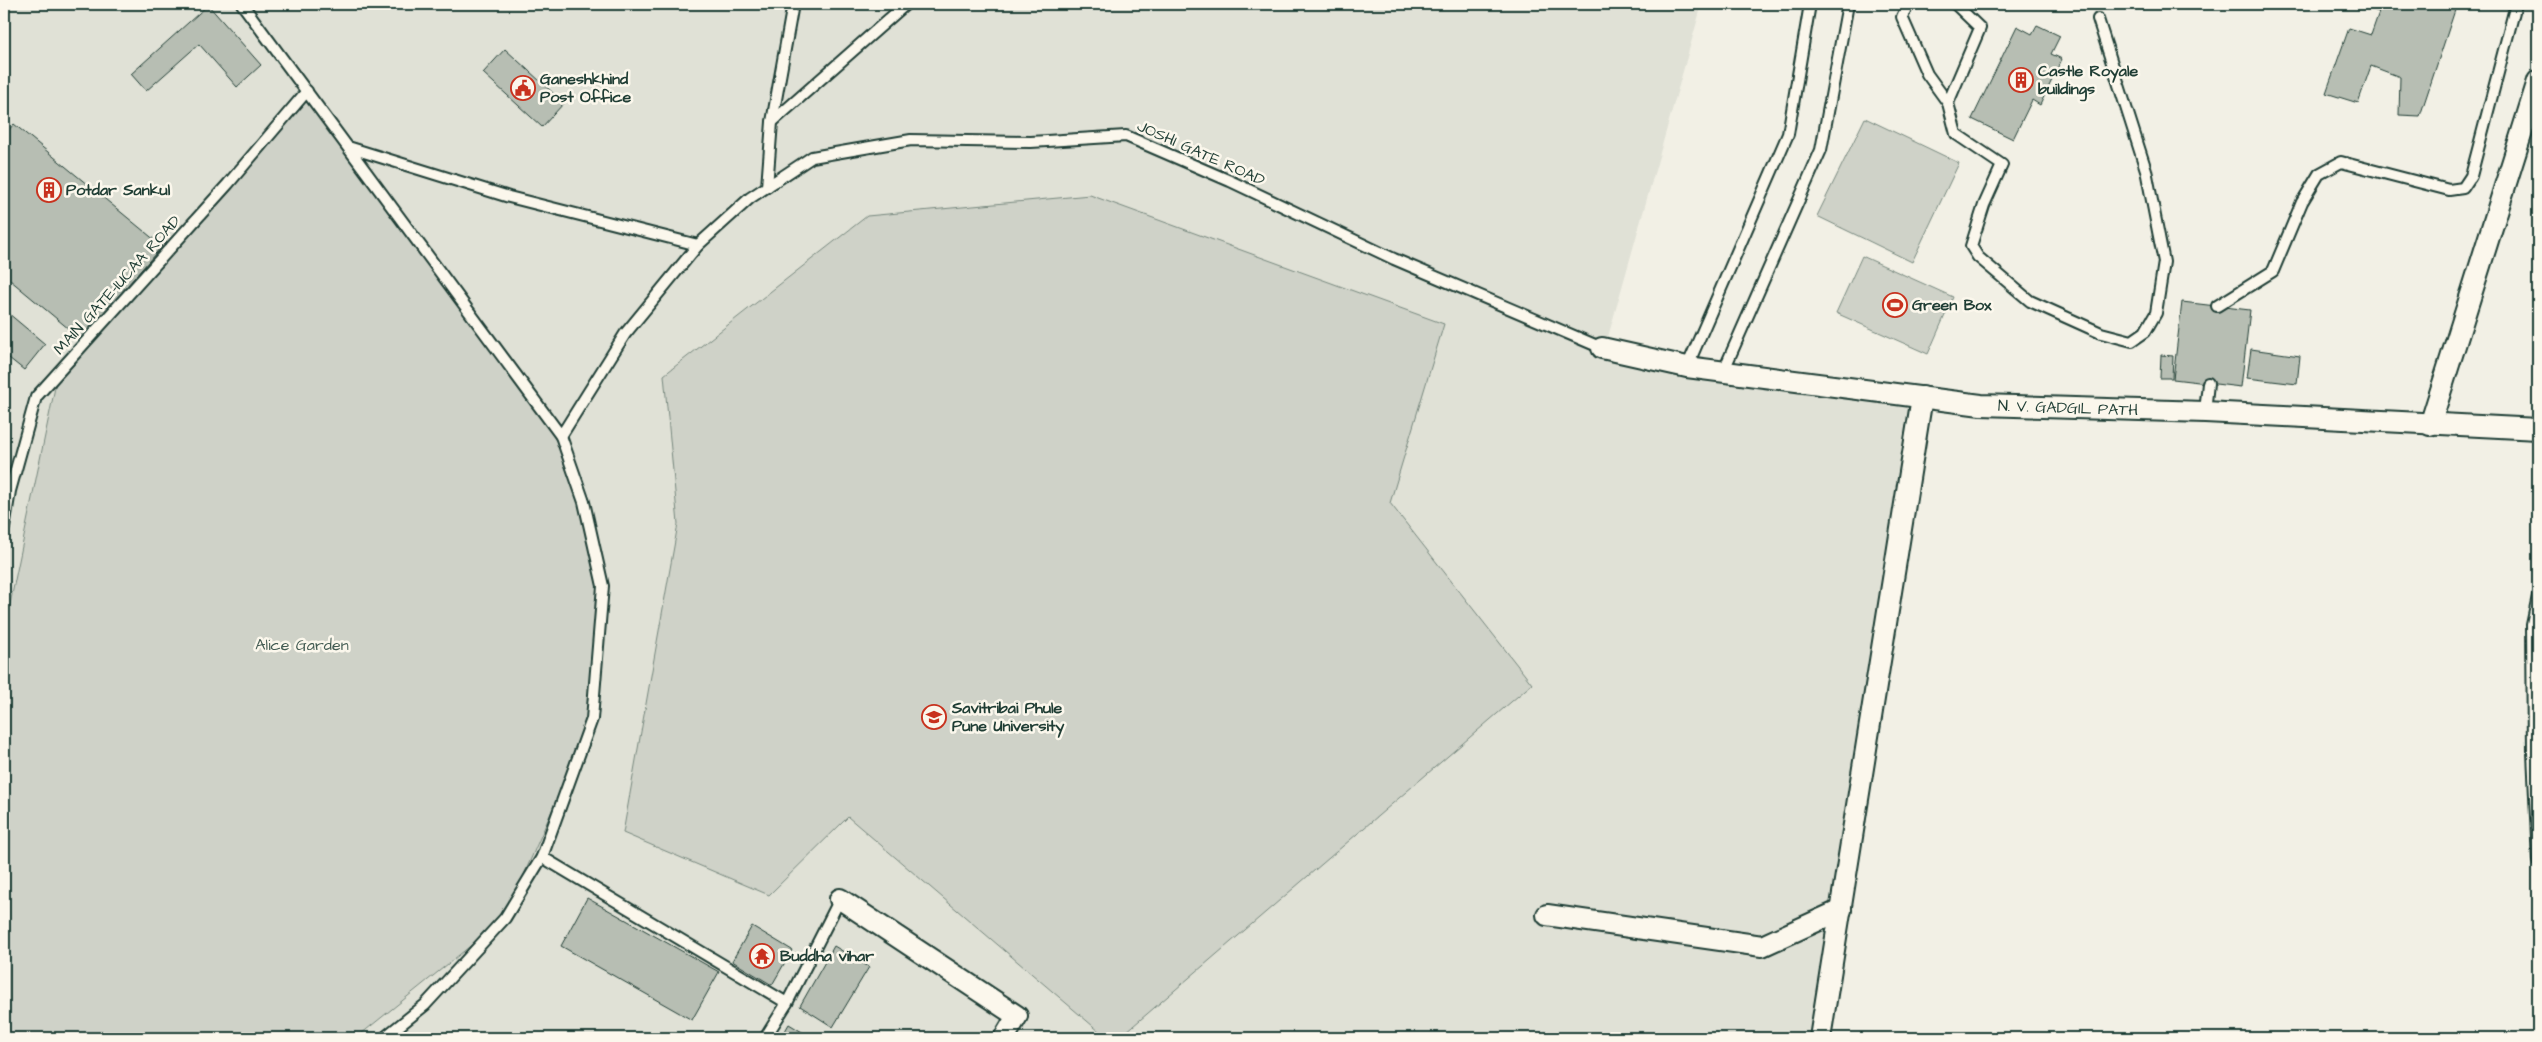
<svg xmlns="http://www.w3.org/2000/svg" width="2542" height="1042" viewBox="0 0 2542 1042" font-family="'Architects Daughter',sans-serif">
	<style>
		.built { fill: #e0e1d6 }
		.green { fill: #cfd2c8; stroke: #77887e }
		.building { fill: #b7beb3; stroke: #1f3d34 }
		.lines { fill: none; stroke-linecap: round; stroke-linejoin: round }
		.service-casing { stroke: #1f3d34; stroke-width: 14 }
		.minor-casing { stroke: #1f3d34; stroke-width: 24 }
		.service { stroke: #fbf7ec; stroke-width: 10 }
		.minor { stroke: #fbf7ec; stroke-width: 20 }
		.labels { text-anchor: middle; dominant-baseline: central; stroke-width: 5; stroke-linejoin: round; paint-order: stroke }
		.poi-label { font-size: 16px; font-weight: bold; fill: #1f3d34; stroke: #fbf7ec; text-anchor: start }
		.street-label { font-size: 16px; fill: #1f3d34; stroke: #fbf7ec }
		.park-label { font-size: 16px; fill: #425b52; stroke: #fbf7ec }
	</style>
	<rect width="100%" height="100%" fill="#f2f0e5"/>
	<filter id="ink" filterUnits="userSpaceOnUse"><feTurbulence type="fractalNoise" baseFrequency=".02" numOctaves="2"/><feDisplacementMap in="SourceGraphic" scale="10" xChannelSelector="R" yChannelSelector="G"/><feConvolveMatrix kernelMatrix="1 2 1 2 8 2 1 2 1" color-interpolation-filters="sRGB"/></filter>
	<g filter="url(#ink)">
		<polygon class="built" points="4,4 1702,4 1604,351 1922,397 1808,1038 4,1038"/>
		<g class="green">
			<polygon points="307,91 561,436 603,586 592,719 505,918 356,1038 4,1038 4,633 58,373"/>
			<polygon points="1865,118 1959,163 1912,262 1817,216"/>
			<polygon points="1090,195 1444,324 1390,503 1532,684 1119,1038 1107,1038 848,817 769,895 623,833 678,524 664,375 867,216"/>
			<polygon points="1862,256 1953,297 1928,354 1836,313"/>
		</g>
		<g class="building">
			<polygon points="2354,4 2457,4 2420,116 2399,115 2400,77 2371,66 2358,103 2326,93 2349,28 2371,35 2379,12"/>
			<polygon points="208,5 261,65 237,87 199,44 146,91 131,74"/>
			<polygon points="2037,25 2060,36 2051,54 2062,59 2040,105 2032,100 2013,139 1972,119 2017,26 2032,34"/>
			<polygon points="505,49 564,103 542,127 483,73"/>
			<polygon points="14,124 162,246 81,339 4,275 4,135"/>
			<polygon points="2182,302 2250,310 2241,387 2173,379"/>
			<polygon points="8,313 45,344 24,370 4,354 4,318"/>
			<polygon points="2251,349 2300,356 2297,384 2247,378"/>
			<polygon points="2161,355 2173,356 2172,378 2160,378"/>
			<polygon points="587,898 719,972 692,1020 561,946"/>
			<polygon points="752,926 792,950 772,985 732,961"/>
			<polygon points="834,946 869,967 833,1027 800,1006"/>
			<polygon points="789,1024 812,1038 781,1038"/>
		</g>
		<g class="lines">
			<defs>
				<g id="service">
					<polyline points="242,4 561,436 625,334 698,245 509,197 348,147"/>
					<polyline points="1908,4 1902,17 1927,74 1948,103"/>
					<polyline points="1955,4 1980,28 1948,103 1956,134 2002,165 1984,205 1971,246 1978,257 2030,301 2101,333 2132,341 2145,332 2156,313 2164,262 2146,170 2098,19"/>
					<polyline points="772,122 906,4"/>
					<polyline points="767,187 772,122 793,4"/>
					<polyline points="698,245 750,198 812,157 911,140 1031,142 1126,136 1230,181 1394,259 1602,348"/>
					<polyline points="2217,306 2273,271 2302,202 2319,174 2341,162 2449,190 2463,188 2471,176 2516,4"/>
					<polyline points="1687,367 1788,134 1810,4"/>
					<polyline points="1723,372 1821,150 1848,4"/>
					<polyline points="2205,412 2208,383"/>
					<polyline points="4,528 10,491 36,397 228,184 307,91"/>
					<polyline points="2538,596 2532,624 2533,753 2538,861"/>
					<polyline points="542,857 787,1003"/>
					<polyline points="384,1038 425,1005 505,918 542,857 592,719 603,586 584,502 561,436"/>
					<polyline points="765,1038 787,1003 840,899"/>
				</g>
				<g id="minor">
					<polyline points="1602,348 1687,367 1981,405 2205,412 2538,429"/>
					<polyline points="2430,425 2538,81"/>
					<polyline points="840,899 1017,1016 1004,1038"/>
					<polyline points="1547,915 1762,946 1841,910"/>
					<polyline points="1820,1038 1922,397"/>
				</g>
			</defs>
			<use href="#service" class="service-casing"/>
			<use href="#minor" class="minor-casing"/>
			<use href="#service" class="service"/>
			<use href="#minor" class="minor"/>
		</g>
	</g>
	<defs>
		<symbol id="building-ring" viewBox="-11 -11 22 22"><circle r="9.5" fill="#fbf7ec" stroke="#c8321e" stroke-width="1.5"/><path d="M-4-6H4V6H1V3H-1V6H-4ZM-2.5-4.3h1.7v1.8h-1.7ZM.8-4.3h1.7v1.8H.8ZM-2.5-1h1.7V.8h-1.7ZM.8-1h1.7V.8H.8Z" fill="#c8321e"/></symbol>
		<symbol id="civic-ring" viewBox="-11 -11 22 22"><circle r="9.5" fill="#fbf7ec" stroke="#c8321e" stroke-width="1.5"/><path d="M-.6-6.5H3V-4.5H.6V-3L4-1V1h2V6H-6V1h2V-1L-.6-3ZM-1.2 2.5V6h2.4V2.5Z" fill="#c8321e"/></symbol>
		<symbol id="stadium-ring" viewBox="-11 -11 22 22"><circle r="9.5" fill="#fbf7ec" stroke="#c8321e" stroke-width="1.5"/><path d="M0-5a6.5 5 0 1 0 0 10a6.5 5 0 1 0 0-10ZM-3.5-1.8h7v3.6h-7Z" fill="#c8321e"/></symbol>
		<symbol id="university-ring" viewBox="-11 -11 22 22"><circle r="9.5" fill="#fbf7ec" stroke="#c8321e" stroke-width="1.5"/><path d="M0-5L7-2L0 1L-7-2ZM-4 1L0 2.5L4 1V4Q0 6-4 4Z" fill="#c8321e"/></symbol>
		<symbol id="temple-ring" viewBox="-11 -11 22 22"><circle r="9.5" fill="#fbf7ec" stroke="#c8321e" stroke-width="1.5"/><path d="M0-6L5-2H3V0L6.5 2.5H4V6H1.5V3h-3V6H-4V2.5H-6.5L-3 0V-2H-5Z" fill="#c8321e"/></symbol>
	</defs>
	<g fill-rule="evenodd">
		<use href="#building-ring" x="2007" y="66" width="28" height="28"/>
		<use href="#civic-ring" x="509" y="74" width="28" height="28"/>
		<use href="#building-ring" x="35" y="176" width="28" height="28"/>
		<use href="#stadium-ring" x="1881" y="291" width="28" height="28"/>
		<use href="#university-ring" x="920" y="703" width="28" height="28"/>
		<use href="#temple-ring" x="748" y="942" width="28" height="28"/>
	</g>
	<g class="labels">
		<g class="poi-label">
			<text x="2038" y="71">Castle Royale<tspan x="2038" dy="18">buildings</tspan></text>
			<text x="540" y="79">Ganeshkhind<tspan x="540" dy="18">Post Office</tspan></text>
			<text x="66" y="190">Potdar Sankul</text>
			<text x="1912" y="305">Green Box</text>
			<text x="952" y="708">Savitribai Phule<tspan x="952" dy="18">Pune University</tspan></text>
			<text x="780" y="956">Buddha vihar</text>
		</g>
		<g class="street-label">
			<text transform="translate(1201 153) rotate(24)">JOSHI GATE ROAD</text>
			<text transform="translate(117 285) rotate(-48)">MAIN GATE-IUCAA ROAD</text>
			<text transform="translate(2068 408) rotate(2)">N. V. GADGIL PATH</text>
		</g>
		<g class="park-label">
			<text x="302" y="645">Alice Garden</text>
		</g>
	</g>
	<rect width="2542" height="1042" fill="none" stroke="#fbf7ec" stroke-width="20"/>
	<rect x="10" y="10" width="2522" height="1022" fill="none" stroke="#1f3d34" stroke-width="2" filter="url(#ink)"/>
</svg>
